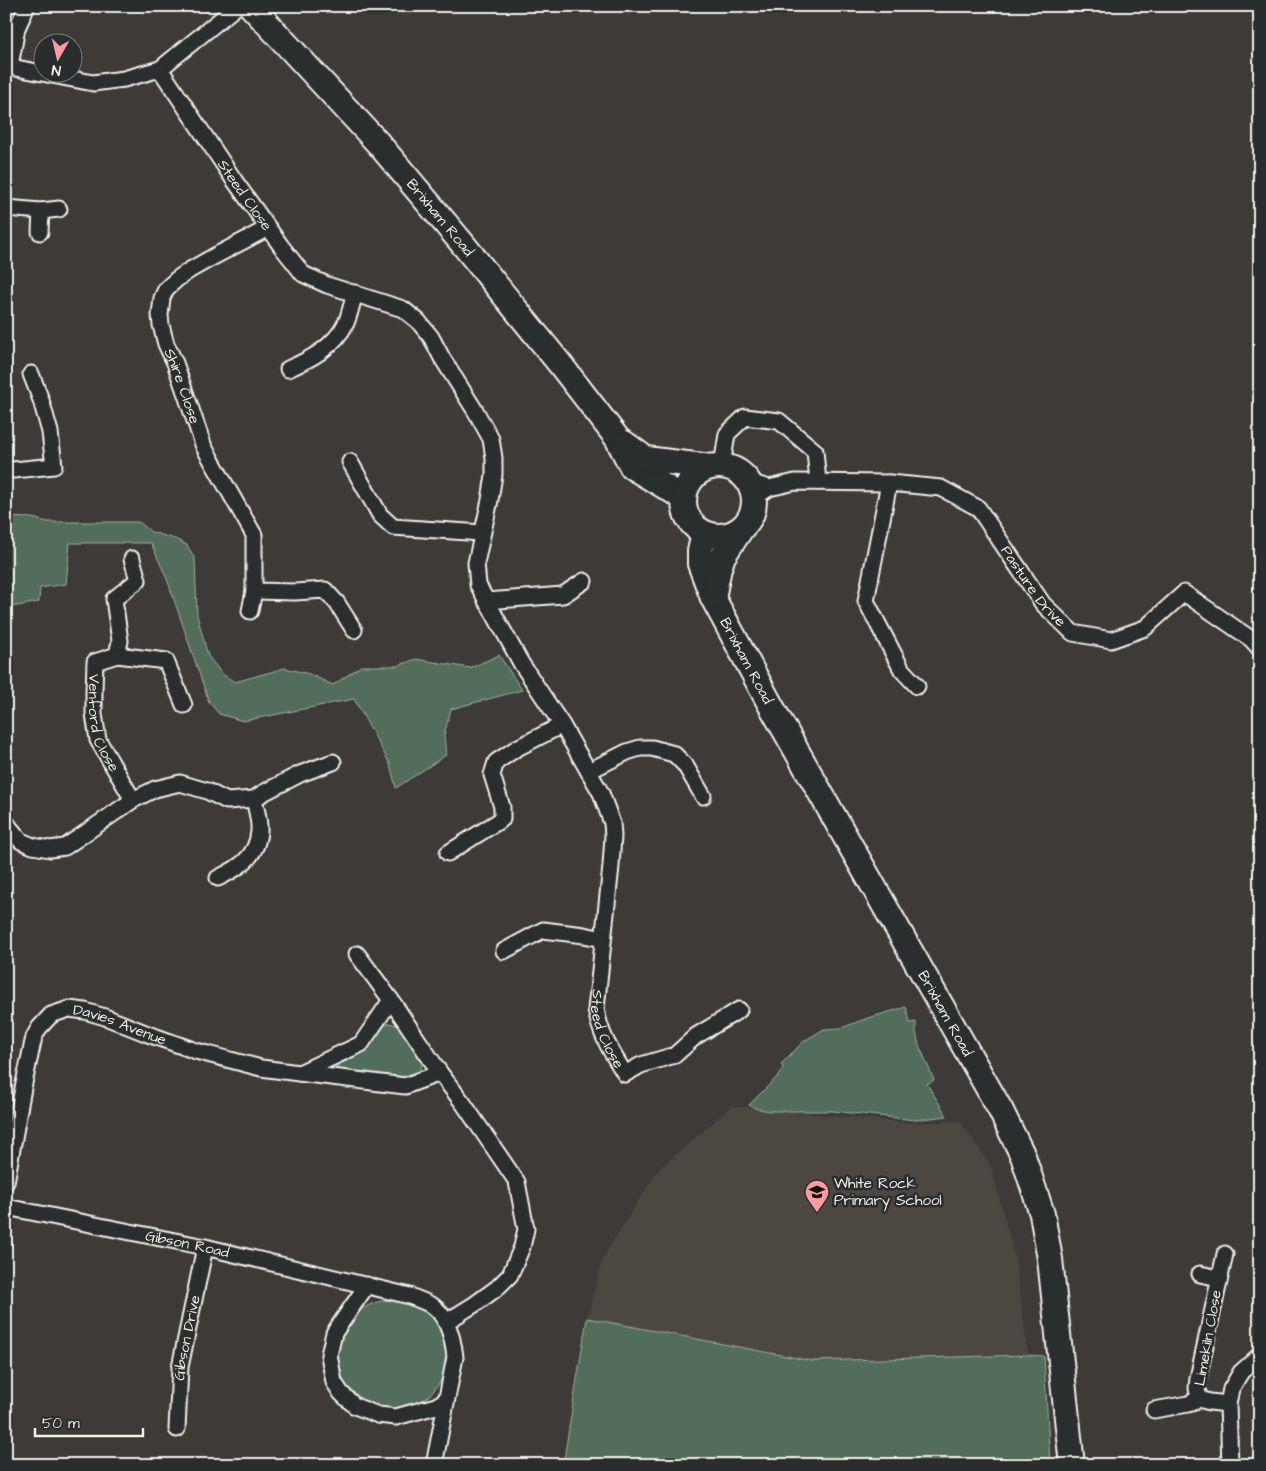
<svg xmlns="http://www.w3.org/2000/svg" width="1266" height="1471" viewBox="0 0 1266 1471" font-family="'Architects Daughter',sans-serif">
	<style>
		.built { fill: #4d4642 }
		.green { fill: #526d5c; stroke: #a3afa2 }
		.lines { fill: none; stroke-linecap: round; stroke-linejoin: round }
		.minor-casing { stroke: #f4f1e8; stroke-width: 19 }
		.primary-casing { stroke: #f4f1e8; stroke-width: 28 }
		.minor { stroke: #2a2d2e; stroke-width: 15 }
		.primary { stroke: #2a2d2e; stroke-width: 24 }
		.labels { text-anchor: middle; dominant-baseline: central; stroke-width: 5; stroke-linejoin: round; paint-order: stroke }
		.street-label { font-size: 15px; fill: #f4f1e8; stroke: #2a2d2e }
		.poi-label { font-size: 15px; fill: #f4f1e8; stroke: #2a2d2e; text-anchor: start }
	</style>
	<rect width="100%" height="100%" fill="#3d3a38"/>
	<filter id="ink" filterUnits="userSpaceOnUse"><feTurbulence type="fractalNoise" baseFrequency=".02" numOctaves="2"/><feDisplacementMap in="SourceGraphic" scale="10" xChannelSelector="R" yChannelSelector="G"/><feConvolveMatrix kernelMatrix="1 2 1 2 8 2 1 2 1" color-interpolation-filters="sRGB"/></filter>
	<g filter="url(#ink)">
		<polygon class="built" points="732,1106 911,1123 960,1121 991,1166 1015,1258 1028,1355 812,1361 587,1318 603,1257 658,1170"/>
		<g class="green">
			<polygon points="6,517 32,518 48,522 139,522 151,532 175,539 187,545 195,559 197,615 208,656 222,674 235,682 285,668 309,674 333,685 361,666 397,666 416,659 470,668 499,655 522,690 451,709 444,735 446,755 396,788 390,764 354,699 243,721 219,714 209,702 167,579 151,543 70,543 66,584 40,588 39,602 6,608"/>
			<polygon points="906,1007 910,1023 916,1022 916,1033 919,1045 934,1080 927,1084 947,1116 915,1120 833,1111 769,1111 755,1108 749,1105 779,1075 783,1068 781,1064 804,1041 824,1029 841,1028 868,1018"/>
			<path d="M390 1023 399 1026 421 1059 422 1065 419 1073 408 1077 394 1079 337 1072 335 1067C344 1061 360 1056 366 1049 375 1040 377 1027 390 1023Z"/>
			<circle cx="392" cy="1355" r="55"/>
			<polygon points="587,1318 812,1361 1028,1355 1044,1356 1050,1465 563,1465"/>
		</g>
		<g class="lines">
			<defs>
				<g id="minor">
					<polyline points="6,66 93,83 124,79 160,69 237,6"/>
					<polyline points="10,66 17,28 27,6"/>
					<path id="s1" d="M160 69 234 180 281 246 303 274 327 285 403 309 418 321 431 337 442 358 476 412 491 439 494 458V475L490 500 476 563 478 585 521 663 562 725 601 793 612 823 613 836 611 866 596 1009C600 1035 612 1053 625 1074L641 1065 675 1055 696 1036 739 1010"/>
					<polyline points="6,208 41,211 59,209"/>
					<path id="s2" d="M268 228 213 257 190 270 177 279 166 289 162 298 160 315 161 325 166 344 175 363 204 447 254 535V591L295 592 325 590 337 603 354 630"/>
					<polyline points="40,232 41,211"/>
					<path d="M288 369C311 359 334 347 346 323 350 314 352 303 355 293"/>
					<polyline points="350,462 380,515 393,527 482,533"/>
					<polyline points="722,466 727,434 745,417 779,421 815,451 818,482"/>
					<polyline points="6,469 14,470 54,466 50,432 41,400 31,374"/>
					<polyline points="749,482 769,488"/>
					<polyline points="889,483 866,601 902,670 917,686"/>
					<path id="s3" d="M754 498 769 488 795 482 889 483 941 488 978 508 1043 604 1073 633 1111 640 1145 628 1184 593 1251 639 1260 649"/>
					<path id="s4" d="M132 559 138 580 114 599 120 641 117 655 95 662 94 691V714L98 740 133 800"/>
					<polyline points="486,601 563,595 584,581"/>
					<polyline points="250,611 254,591"/>
					<polyline points="117,655 166,661 184,705"/>
					<polyline points="589,771 627,752 640,748 652,748 674,754 685,765 703,796"/>
					<polyline points="6,822 10,828 21,841 33,846 50,849 65,847 133,800 155,789 180,783 207,791 227,801 254,799 263,793 300,774 333,762"/>
					<polyline points="448,853 502,819 502,807 492,775 496,762 517,748 562,725"/>
					<path d="M218 878C239 868 257 857 259 831 260 821 256 809 254 799"/>
					<polyline points="504,951 543,930 584,935 603,939"/>
					<polyline points="357,954 391,1000 440,1073 463,1103 517,1182 526,1229 522,1247 510,1275 497,1288 475,1304 446,1322"/>
					<polyline points="299,1073 405,1086 440,1073"/>
					<path id="s5" d="M6 1182 23 1088 34 1037 39 1028 51 1015 69 1009 85 1011 105 1017 148 1034 196 1051 261 1068 299 1073 361 1044 391 1000"/>
					<path id="s6" d="M6 1207 205 1247 410 1296C417 1299 426 1302 433 1306 448 1317 453 1339 455 1357L434 1465"/>
					<polyline points="1225,1254 1198,1378 1197,1388 1199,1399 1210,1402 1228,1404"/>
					<polyline points="1200,1274 1219,1278"/>
					<polyline points="367,1285 334,1333 329,1355 334,1382 341,1393 355,1406 378,1415 396,1417 436,1406 446,1400"/>
					<polyline points="1154,1410 1188,1404 1199,1399"/>
					<path id="s7" d="M177 1429 180 1367 205 1247"/>
					<polyline points="1230,1465 1228,1404 1231,1389 1241,1372 1260,1355"/>
				</g>
				<g id="primary">
					<path id="s8" d="M251 6 378 143 462 243 560 364 617 438 632 467 684 498"/>
					<polyline points="624,443 646,459 711,467"/>
					<circle cx="719" cy="501" r="35"/>
					<path id="s9" d="M704 533 700 551V564L713 598 770 704 1001 1111 1023 1156 1042 1214 1050 1259 1072 1465"/>
					<polyline points="713,598 719,568 723,556 741,529"/>
				</g>
			</defs>
			<use href="#minor" class="minor-casing"/>
			<use href="#primary" class="primary-casing"/>
			<use href="#minor" class="minor"/>
			<use href="#primary" class="primary"/>
		</g>
	</g>
	<defs>
		<symbol id="school-pin" viewBox="-11 -11 22 30"><path d="M0 17L-7.5 6A9.5 9.5 0 1 1 7.5 6Z" fill="#ff9aa2" stroke="#2a2d2e"/><path d="M0-5L7-2L0 1L-7-2ZM-4 1L0 2.5L4 1V4Q0 6-4 4Z" fill="#111"/></symbol>
	</defs>
	<g fill-rule="evenodd">
		<use href="#school-pin" x="803" y="1178" width="28" height="38"/>
	</g>
	<g class="labels">
		<g class="street-label">
			<text stroke="none"><textPath href="#s1" startOffset="152">Steed Close</textPath></text>
			<text stroke="none"><textPath href="#s8" startOffset="284">Brixham Road</textPath></text>
			<text stroke="none"><textPath href="#s2" startOffset="221">Shire Close</textPath></text>
			<text stroke="none"><textPath href="#s3" startOffset="329">Pasture Drive</textPath></text>
			<text stroke="none"><textPath href="#s9" startOffset="139">Brixham Road</textPath></text>
			<text stroke="none"><textPath href="#s4" startOffset="195">Venford Close</textPath></text>
			<text stroke="none"><textPath href="#s9" startOffset="544">Brixham Road</textPath></text>
			<text stroke="none"><textPath href="#s5" startOffset="248">Davies Avenue</textPath></text>
			<text stroke="none"><textPath href="#s1" startOffset="1145">Steed Close</textPath></text>
			<text stroke="none"><textPath href="#s6" startOffset="185">Gibson Road</textPath></text>
			<text stroke="none"><textPath href="#s7" startOffset="92">Gibson Drive</textPath></text>
			<text transform="translate(1208 1338) rotate(-80)">Limekiln Close</text>
		</g>
		<g class="poi-label">
			<text x="834" y="1183">White Rock<tspan x="834" dy="17">Primary School</tspan></text>
		</g>
	</g>
	<rect width="1266" height="1471" fill="none" stroke="#2a2d2e" stroke-width="25"/>
	<rect x="12" y="12" width="1241" height="1446" fill="none" stroke="#f4f1e8" stroke-width="2" filter="url(#ink)"/>
	<g transform="translate(58 58) rotate(188)"><circle r="24" fill="#2a2d2e" stroke="#7b7b78"/>
	<path d="M0-4L9 19L0 12L-9 19Z" fill="#ff9aa2"/>
	<text y="-8" font-size="14" font-weight="bold" text-anchor="middle" fill="#f4f1e8">N</text>
	</g>
	<path d="M35 1428v8h108v-8" fill="none" stroke="#f4f1e8" stroke-width="2.5"/>
	<text x="42" y="1428" font-size="15" fill="#f4f1e8" stroke="#2a2d2e" stroke-width="4" paint-order="stroke">50 m</text>
</svg>
